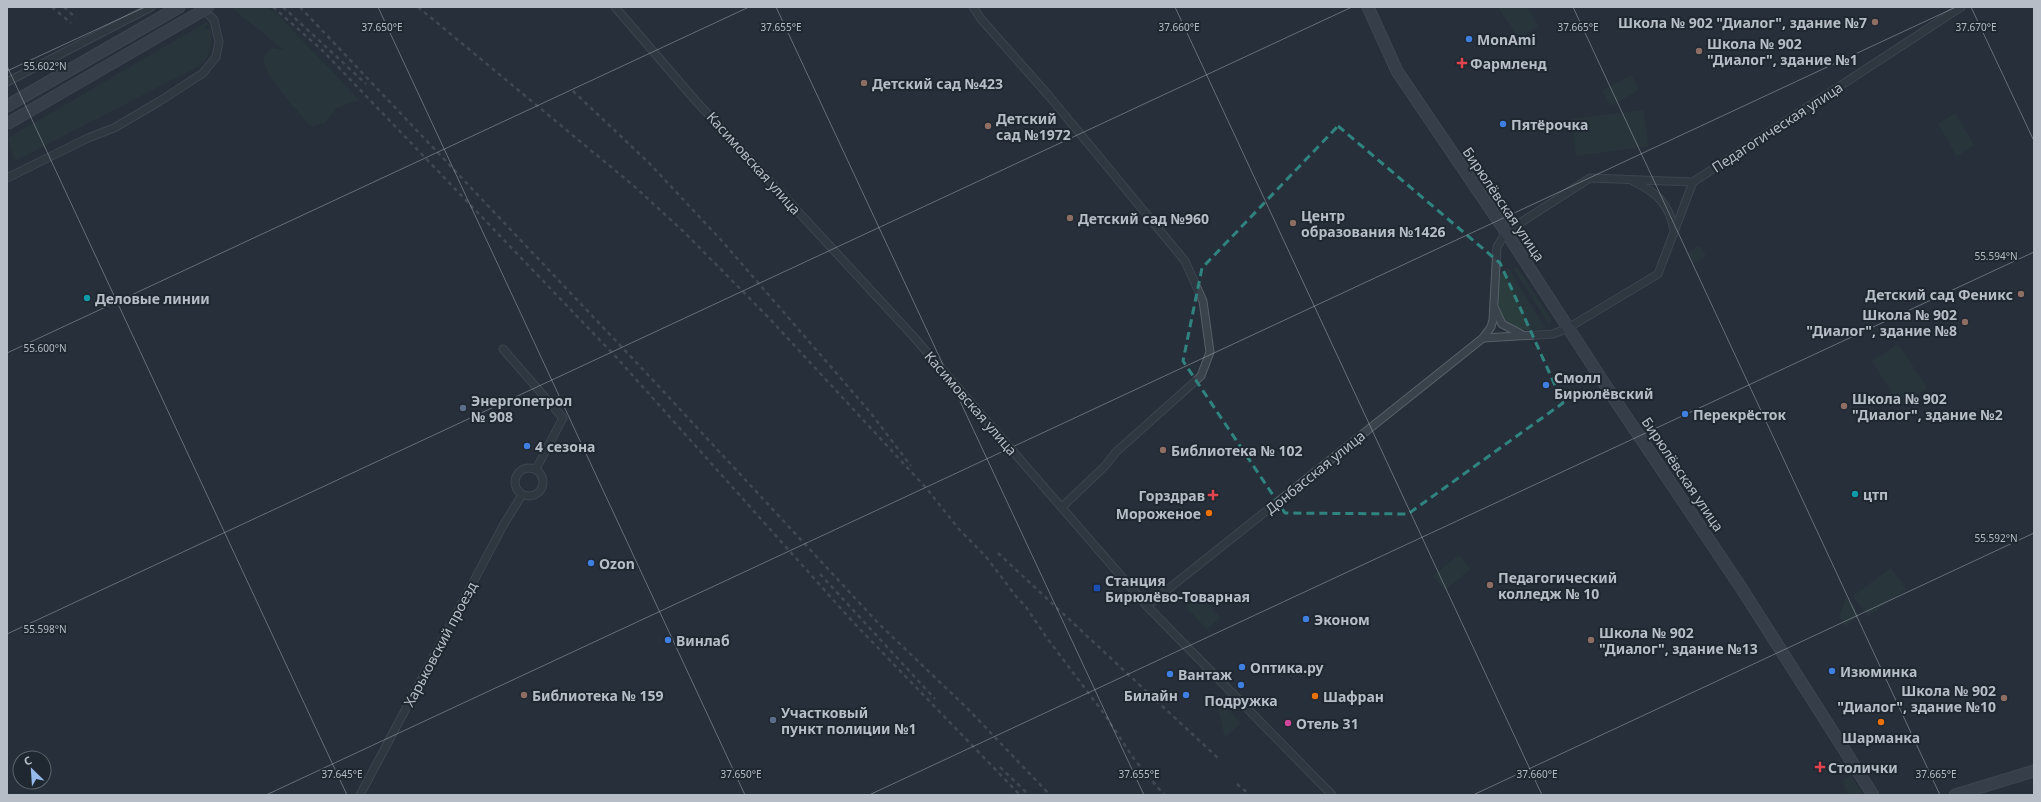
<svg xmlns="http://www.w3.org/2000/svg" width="2041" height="802" viewBox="0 0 2041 802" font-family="'Noto Sans',sans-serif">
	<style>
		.green { fill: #2b3e3d }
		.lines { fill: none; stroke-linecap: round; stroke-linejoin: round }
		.street-casing { stroke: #586069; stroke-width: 9 }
		.secondary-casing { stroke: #586069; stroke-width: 13 }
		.street { stroke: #3a424b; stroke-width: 7 }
		.secondary { stroke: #49515d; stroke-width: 11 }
		.rail { stroke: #5d6671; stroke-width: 2.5; stroke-dasharray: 4 4; stroke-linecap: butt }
		.secondary-bridge-casing { stroke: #586069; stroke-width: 13; stroke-linecap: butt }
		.secondary-bridge { stroke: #49515d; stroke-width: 11 }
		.marked { fill: none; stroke: #308480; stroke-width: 3; stroke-dasharray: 8 5; stroke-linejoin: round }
		.ticks { fill: none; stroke: #b6bdc6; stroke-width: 1; stroke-opacity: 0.45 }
		.education-dot { fill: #8d6e63; stroke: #1f2730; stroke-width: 1.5 }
		.shop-dot { fill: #3f7fe0; stroke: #1f2730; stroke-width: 1.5 }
		.health-dot { fill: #e0444e; stroke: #1f2730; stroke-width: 1.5 }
		.culture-dot { fill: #0f9aa8; stroke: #1f2730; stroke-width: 1.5 }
		.service-dot { fill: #5c6f8a; stroke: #1f2730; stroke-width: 1.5 }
		.food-dot { fill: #e8710a; stroke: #1f2730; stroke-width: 1.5 }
		.transit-dot { fill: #1a4fb4; stroke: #1f2730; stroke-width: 1.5 }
		.hotel-dot { fill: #d1479c; stroke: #1f2730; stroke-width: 1.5 }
		.labels { text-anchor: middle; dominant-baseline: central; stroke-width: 4; stroke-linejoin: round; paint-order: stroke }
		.poi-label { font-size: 14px; font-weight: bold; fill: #b6bdc6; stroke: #1f2730; text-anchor: start }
		.street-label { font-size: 14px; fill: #b6bdc6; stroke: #1f2730 }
		.ticks-label { font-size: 10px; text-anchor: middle; fill: #b6bdc6; stroke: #1f2730; stroke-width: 4; stroke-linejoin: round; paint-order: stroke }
	</style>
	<rect width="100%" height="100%" fill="#27303a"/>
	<g class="green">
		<path d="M231 7H266L279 16 359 100 336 108 325 123 311 127C301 114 262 74 264 58 265 54 268 51 271 48L284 50Z"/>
		<polygon points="1498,7 1526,7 1539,26 1519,39"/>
		<path d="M207 22 208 25 204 27 206 30 210 29C214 42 210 57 199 66L15 161 8 138Z"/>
		<polygon points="1631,75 1639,90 1610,106 1602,91"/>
		<polygon points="1643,110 1648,146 1576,156 1572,119"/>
		<polygon points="1955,113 1974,145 1957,156 1938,124"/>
		<polygon points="1699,246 1706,256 1694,263 1688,253"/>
		<polygon points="1513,268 1518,269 1551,319 1549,324"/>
		<path d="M1509 269 1545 328 1543 329C1501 335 1491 313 1500 275L1503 271Z"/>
		<polygon points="1898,344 1927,388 1900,405 1872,361"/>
		<polygon points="1459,555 1470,569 1445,590 1433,576"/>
		<polygon points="1891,568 1906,589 1868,616 1853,596"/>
		<polygon points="1199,595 1220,617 1207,629 1186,607"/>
		<polygon points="1846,597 1860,616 1845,626 1839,617"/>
		<polygon points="1216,697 1240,723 1225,738"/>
		<polygon points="1851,776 1862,793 1861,795 1848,795 1843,780"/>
	</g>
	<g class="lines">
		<defs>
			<g id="street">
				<polyline points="615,7 695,100 913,336 1147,606 1332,795"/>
				<polyline points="973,7 981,19 1049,96 1185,261 1203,301 1210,352 1201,376 1116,452 1105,466 1062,507"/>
				<polyline points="7,82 151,7"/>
				<polyline points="7,178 88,138 114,128 160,101 203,73 216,57 219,42 214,20 202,8"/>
				<path d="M1633 181C1657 193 1669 203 1674 230"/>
				<polyline points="1495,309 1502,324 1521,334"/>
				<polyline points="1483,338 1553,334 1568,328 1658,274 1693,182"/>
				<polyline points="503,349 563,418 536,469"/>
				<circle cx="529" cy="482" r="14"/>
				<polyline points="1147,606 1483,338 1491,327 1493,320 1497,247 1506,232 1590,178 1693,182 1961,7"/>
				<polyline points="360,795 504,524 522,495"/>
			</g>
			<g id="secondary">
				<polyline points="1368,7 1397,71 1506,232 1615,400 1740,586 1873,795"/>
				<polyline points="7,106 179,7"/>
				<polyline points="1955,795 2034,771"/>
			</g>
		</defs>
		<use href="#street" class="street-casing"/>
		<use href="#secondary" class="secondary-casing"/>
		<use href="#street" class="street"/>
		<use href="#secondary" class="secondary"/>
		<g class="rail">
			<polyline points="52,7 71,23"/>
			<polyline points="64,7 76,18"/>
			<polyline points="273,7 323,51 367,97 617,358 853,622 1020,795"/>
			<polyline points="283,7 366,84"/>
			<polyline points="300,7 651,378 879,624 968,709 1050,795"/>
			<polyline points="418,7 634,186 684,232 769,318 927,489 958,528 987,558 1015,595 1026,607 1047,638 1105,715 1134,759 1164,795"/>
			<polyline points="573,91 649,163 722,241 870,412 911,466"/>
			<polyline points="998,553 1219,759"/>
			<polyline points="820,574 935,699"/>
			<polyline points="1000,767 1029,795"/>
			<polyline points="1237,784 1250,795"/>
		</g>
		<defs>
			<polyline id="secondary-bridge" points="7,124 209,7"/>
		</defs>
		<use href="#secondary-bridge" class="secondary-bridge-casing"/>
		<use href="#secondary-bridge" class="secondary-bridge"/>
	</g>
	<path d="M0 0H2041V802H0ZM1338 126 1500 263 1563 403 1408 514 1285 513 1183 361 1202 268Z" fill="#27303a" fill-opacity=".55" fill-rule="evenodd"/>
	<path class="marked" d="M1338 126 1500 263 1563 403 1408 514 1285 513 1183 361 1202 268Z"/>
	<path class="ticks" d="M378 7 745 795M776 7 1144 795M1175 7 1542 795M1573 7 1940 795M1971 7 2034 141M7 66 347 795M7 71 145 7M7 353 749 7M7 634 1352 7M266 795 1956 7M869 795 2034 252M1473 795 2034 533"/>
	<g class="education-dot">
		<circle cx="1875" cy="22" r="4"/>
		<circle cx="1699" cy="51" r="4"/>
		<circle cx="864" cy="83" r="4"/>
		<circle cx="988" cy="126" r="4"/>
		<circle cx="1070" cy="218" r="4"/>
		<circle cx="1293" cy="223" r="4"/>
		<circle cx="2021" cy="294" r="4"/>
		<circle cx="1965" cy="322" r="4"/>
		<circle cx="1844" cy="406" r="4"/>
		<circle cx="1163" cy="450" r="4"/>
		<circle cx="1490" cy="585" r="4"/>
		<circle cx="1591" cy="640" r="4"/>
		<circle cx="524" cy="695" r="4"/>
		<circle cx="2004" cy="698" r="4"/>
	</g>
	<g class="shop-dot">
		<circle cx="1469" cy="39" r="4"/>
		<circle cx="1503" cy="124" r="4"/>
		<circle cx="1546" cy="385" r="4"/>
		<circle cx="1685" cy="414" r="4"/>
		<circle cx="527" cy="446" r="4"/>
		<circle cx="591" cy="563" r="4"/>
		<circle cx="1306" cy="619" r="4"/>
		<circle cx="668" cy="640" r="4"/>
		<circle cx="1242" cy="667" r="4"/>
		<circle cx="1832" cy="671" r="4"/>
		<circle cx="1170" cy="674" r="4"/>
		<circle cx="1241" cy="685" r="4"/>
		<circle cx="1186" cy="695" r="4"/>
	</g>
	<g class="health-dot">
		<path d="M1460 57h4v4h4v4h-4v4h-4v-4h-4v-4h4z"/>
		<path d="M1211 489h4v4h4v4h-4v4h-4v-4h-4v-4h4z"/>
		<path d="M1818 761h4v4h4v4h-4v4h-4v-4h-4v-4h4z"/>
	</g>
	<g class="culture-dot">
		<circle cx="87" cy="298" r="4"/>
		<circle cx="1855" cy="494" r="4"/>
	</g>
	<g class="service-dot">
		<circle cx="463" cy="408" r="4"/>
		<circle cx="773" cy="720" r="4"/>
	</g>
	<g class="food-dot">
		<circle cx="1209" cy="513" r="4"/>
		<circle cx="1315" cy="696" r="4"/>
		<circle cx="1881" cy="722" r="4"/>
	</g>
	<rect class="transit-dot" x="1093" y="584" width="8" height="8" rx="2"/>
	<circle class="hotel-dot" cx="1288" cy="723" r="4"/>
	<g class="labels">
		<g class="poi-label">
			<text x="1867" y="22" text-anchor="end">Школа № 902 "Диалог", здание №7</text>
			<text x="1477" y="39">MonAmi</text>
			<text x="1707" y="43">Школа № 902<tspan x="1707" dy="16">"Диалог", здание №1</tspan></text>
			<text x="1470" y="63">Фармленд</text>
			<text x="872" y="83">Детский сад №423</text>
			<text x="996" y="118">Детский<tspan x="996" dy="16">сад №1972</tspan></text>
			<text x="1511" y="124">Пятёрочка</text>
			<text x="1301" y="215">Центр<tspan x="1301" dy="16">образования №1426</tspan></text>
			<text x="1078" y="218">Детский сад №960</text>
			<text x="2013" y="294" text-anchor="end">Детский сад Феникс</text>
			<text x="95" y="298">Деловые линии</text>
			<text x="1957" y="314" text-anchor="end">Школа № 902<tspan x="1957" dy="16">"Диалог", здание №8</tspan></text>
			<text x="1554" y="377">Смолл<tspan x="1554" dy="16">Бирюлёвский</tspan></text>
			<text x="1852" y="398">Школа № 902<tspan x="1852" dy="16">"Диалог", здание №2</tspan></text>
			<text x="471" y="400">Энергопетрол<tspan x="471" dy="16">№ 908</tspan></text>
			<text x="1693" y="414">Перекрёсток</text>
			<text x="535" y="446">4 сезона</text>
			<text x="1171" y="450">Библиотека № 102</text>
			<text x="1863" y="494">цтп</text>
			<text x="1205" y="495" text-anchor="end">Горздрав</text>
			<text x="1201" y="513" text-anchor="end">Мороженое</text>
			<text x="599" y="563">Ozon</text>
			<text x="1498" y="577">Педагогический<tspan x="1498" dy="16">колледж № 10</tspan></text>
			<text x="1105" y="580">Станция<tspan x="1105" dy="16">Бирюлёво-Товарная</tspan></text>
			<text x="1314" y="619">Эконом</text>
			<text x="1599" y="632">Школа № 902<tspan x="1599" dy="16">"Диалог", здание №13</tspan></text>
			<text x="676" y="640">Винлаб</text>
			<text x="1250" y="667">Оптика.ру</text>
			<text x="1840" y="671">Изюминка</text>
			<text x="1178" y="674">Вантаж</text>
			<text x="1996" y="690" text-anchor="end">Школа № 902<tspan x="1996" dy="16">"Диалог", здание №10</tspan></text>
			<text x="532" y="695">Библиотека № 159</text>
			<text x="1178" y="695" text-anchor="end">Билайн</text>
			<text x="1323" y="696">Шафран</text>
			<text x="1241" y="700" text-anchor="middle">Подружка</text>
			<text x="781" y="712">Участковый<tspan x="781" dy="16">пункт полиции №1</tspan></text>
			<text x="1296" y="723">Отель 31</text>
			<text x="1881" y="737" text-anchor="middle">Шарманка</text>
			<text x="1828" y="767">Столички</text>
		</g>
		<g class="street-label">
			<text transform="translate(1777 127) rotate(-33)">Педагогическая улица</text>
			<text transform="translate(754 163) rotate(48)">Касимовская улица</text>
			<text transform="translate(1504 204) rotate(56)">Бирюлёвская улица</text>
			<text transform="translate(971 403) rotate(49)">Касимовская улица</text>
			<text transform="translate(1315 472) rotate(-39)">Донбасская улица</text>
			<text transform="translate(1683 474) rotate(56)">Бирюлёвская улица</text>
			<text transform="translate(440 644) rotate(-62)">Харьковский проезд</text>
		</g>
	</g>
	<g class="ticks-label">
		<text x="382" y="31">37.650°E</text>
		<text x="781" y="31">37.655°E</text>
		<text x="1179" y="31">37.660°E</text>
		<text x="1578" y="31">37.665°E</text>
		<text x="1976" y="31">37.670°E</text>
		<text x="45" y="70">55.602°N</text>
		<text x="1996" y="260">55.594°N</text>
		<text x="45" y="352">55.600°N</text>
		<text x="1996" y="542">55.592°N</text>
		<text x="45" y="633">55.598°N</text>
		<text x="342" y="778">37.645°E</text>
		<text x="741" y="778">37.650°E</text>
		<text x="1139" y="778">37.655°E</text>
		<text x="1537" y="778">37.660°E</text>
		<text x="1936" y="778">37.665°E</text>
	</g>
	<rect width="2041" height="802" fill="none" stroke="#b6bdc6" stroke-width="16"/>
	<g transform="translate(32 770) rotate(335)"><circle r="19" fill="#1f2730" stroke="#5b636c"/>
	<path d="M0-3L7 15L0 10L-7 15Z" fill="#96bbeb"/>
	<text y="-6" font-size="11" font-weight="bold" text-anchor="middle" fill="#b6bdc6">С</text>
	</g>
</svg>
